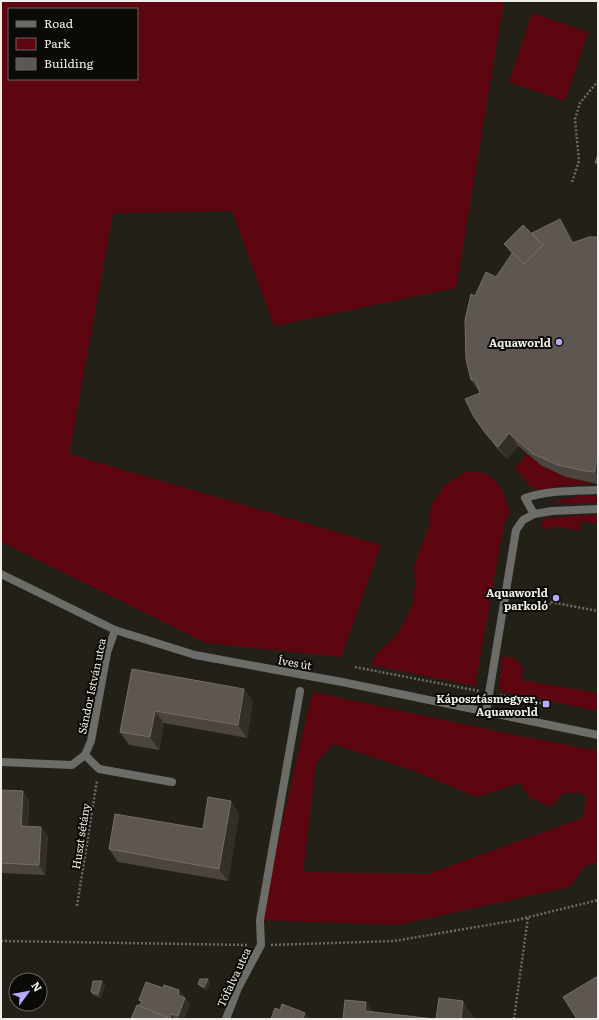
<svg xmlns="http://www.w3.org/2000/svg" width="599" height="1020" viewBox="0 0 599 1020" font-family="Literata,serif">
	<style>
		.green { fill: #5d060f; fill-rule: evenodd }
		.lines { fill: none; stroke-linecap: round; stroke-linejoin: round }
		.path { stroke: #6d6b64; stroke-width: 2.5; stroke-dasharray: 2 2; stroke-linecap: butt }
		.lane { stroke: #6c6d68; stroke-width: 8 }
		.street { stroke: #6c6d68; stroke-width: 8 }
		.wall { fill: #4c443f }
		.shaded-wall { fill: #342e28 }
		.building { fill: #5e5651; stroke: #746e68 }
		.poi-dot { fill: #b5acf9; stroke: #0b0a07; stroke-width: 1.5 }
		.labels { text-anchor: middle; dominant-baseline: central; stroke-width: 4; stroke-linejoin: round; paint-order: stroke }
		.poi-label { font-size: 11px; font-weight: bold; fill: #efede7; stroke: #0b0a07; text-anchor: end }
		.street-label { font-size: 11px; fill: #efede7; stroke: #0b0a07 }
	</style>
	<rect width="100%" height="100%" fill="#232018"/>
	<g class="green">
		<path d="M1 1H504L456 288 274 326 232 211 113 213 69 454 381 545 341 657 206 643 1 542ZM9 9H137V79H9Z"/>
		<polygon points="532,13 588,32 565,101 509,82"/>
		<polygon points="527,454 542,466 566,477 594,484 567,485 552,488 537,490 528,484 515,468"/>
		<path d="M466 472C472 472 480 471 485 474 500 480 506 499 510 513L504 523 475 686 371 665 376 654 393 639 403 624 412 606 415 585 414 566 429 526 431 505 446 484Z"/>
		<polygon points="581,496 598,496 598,503 548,504 564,499"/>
		<polygon points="595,514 595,517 598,519 598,524 581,521 580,531 554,526 549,530 540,525 543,520 549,518"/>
		<polygon points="502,656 516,659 523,669 521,680 598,693 598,711 499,691"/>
		<path d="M312 692 510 734 598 751V861L584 867 570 887 397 925 260 920ZM333 744 414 771 476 797 520 783 529 797 551 807 563 793H583L587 799 582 818 428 874 303 872 316 763Z"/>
	</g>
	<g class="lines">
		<g class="path">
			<polyline points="572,182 579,161 575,119 580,103 598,81"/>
			<polyline points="548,609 550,602 598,611"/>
			<polyline points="355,667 479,691"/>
			<polyline points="500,695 546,704"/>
			<polyline points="77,906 97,780"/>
			<polyline points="1,941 248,945"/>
			<polyline points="271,945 394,941 517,920 598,900"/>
			<polyline points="514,1019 528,917"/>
		</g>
		<g class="lane">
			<polyline points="534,514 552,511 598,509"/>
			<path d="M486 712 516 530 523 520 534 514 525 498C548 490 574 491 598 490"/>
			<polyline points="85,755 99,769 172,782"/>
		</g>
		<g class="street">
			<polyline points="1,574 115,630 195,655 342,682 598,735"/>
			<polyline points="1,762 72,765 85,755 91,741 107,653 115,630"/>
			<polyline points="226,1019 238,988 261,945 260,920 300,691"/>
		</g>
	</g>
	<g class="wall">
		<polygon points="569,232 574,242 598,237 598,484 566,477 542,466 518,446 507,459 495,446 474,417 480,393 471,380 475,296 496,277 512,254 504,244 535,238 532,233"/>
		<polygon points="132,669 253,701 247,738 164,723 159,750 129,745 120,732"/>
		<polygon points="1,790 29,801 28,826 41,827 48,836 45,875 1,873"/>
		<polygon points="231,801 239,814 228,881 118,862 109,849 203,829"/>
		<polygon points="208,979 210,983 207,990 200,987 198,984"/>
		<polygon points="105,984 101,998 93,995 91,992"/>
		<polygon points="163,988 179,990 190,1004 184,1019 131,1019 139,1006 141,1002 139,1000"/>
	</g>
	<g class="shaded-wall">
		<polygon points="560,219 569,232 581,256 572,243"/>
		<polygon points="509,433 518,446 507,459 498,447"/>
		<polygon points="596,462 598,465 598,476 595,472"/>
		<polygon points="244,689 253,701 247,738 238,725"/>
		<polygon points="155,711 164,723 159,750 150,737"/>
		<polygon points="23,791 29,801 28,835 21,826"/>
		<polygon points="231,801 239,814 228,881 219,869"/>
		<polygon points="41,827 48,836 45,875 39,865"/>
		<polygon points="208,979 210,983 207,990 204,987"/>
		<polygon points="102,981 105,984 101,998 98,994"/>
		<polygon points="179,990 184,997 178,995"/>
		<polygon points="185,998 190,1004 184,1019 180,1019 178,1016"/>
		<polygon points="463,1001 475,1019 461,1019"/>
		<polygon points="366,1002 378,1019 365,1011"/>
		<polygon points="305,1013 309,1019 304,1019 303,1018"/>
		<polygon points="172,1014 175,1019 169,1019"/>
	</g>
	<g class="building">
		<polygon points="598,154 598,163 595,163"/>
		<polygon points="560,219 572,243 589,237 598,237 598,463 596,462 595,472 585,471 558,465 533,454 509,433 498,447 486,434 474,417 465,399 480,393 475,379 471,380 466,359 465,320 471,294 475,296 486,272 496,277 513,252 524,264 543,245 532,233"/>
		<polygon points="523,225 543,245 524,264 504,244"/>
		<polygon points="132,669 244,689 238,725 155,711 150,737 120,732"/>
		<polygon points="1,790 23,791 21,826 41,827 39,865 1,863"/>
		<polygon points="208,797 231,801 219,869 109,849 115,814 203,829"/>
		<polygon points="598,976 598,1019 577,1019 563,997"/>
		<polygon points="200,979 208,979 204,987 198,984"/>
		<polygon points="93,981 102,981 98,994 91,992"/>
		<polygon points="146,982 163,988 164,985 179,990 178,995 185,998 178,1016 172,1014 169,1019 168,1019 167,1017 139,1006 142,1001 139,1000"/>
		<polygon points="439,998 463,1001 461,1019 436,1019"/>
		<polygon points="345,1000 366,1002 365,1011 434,1019 343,1019"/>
		<polygon points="282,1004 305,1013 303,1018 305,1019 271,1019 275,1008 280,1010"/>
		<polygon points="137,1005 167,1017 166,1019 131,1019"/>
	</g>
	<g class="poi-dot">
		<circle cx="559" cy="342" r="4"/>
		<circle cx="556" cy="598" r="4"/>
		<rect x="542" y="700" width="8" height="8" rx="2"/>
	</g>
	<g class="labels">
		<g class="poi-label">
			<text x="551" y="342">Aquaworld</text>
			<text x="548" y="592">Aquaworld<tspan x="548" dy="13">parkoló</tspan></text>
			<text x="538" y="698">Káposztásmegyer,<tspan x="538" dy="13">Aquaworld</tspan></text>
		</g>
		<g class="street-label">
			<text transform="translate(295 662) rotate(10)">Íves út</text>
			<text transform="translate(91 686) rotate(-78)">Sándor István utca</text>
			<text transform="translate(80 836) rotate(-81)">Huszt sétány</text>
			<text transform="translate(233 977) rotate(-65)">Tófalva utca</text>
		</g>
	</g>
	<rect width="599" height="1020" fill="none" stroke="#efede7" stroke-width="4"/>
	<rect x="8" y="8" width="130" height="72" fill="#0b0a07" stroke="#666561"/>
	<rect x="16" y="21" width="20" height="6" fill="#6c6d68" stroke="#666561"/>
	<text x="44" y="28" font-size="12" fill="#efede7">Road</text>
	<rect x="16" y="38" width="20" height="12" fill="#5d060f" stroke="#666561"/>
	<text x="44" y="48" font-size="12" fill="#efede7">Park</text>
	<rect x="16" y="58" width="20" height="12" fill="#5e5651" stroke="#666561"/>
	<text x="44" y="68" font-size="12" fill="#efede7">Building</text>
	<g transform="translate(28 992) rotate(58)"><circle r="19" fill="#0b0a07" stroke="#666561"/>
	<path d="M0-3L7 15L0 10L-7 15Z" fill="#b5acf9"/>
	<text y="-6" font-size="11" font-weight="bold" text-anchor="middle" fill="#efede7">N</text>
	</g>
</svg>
